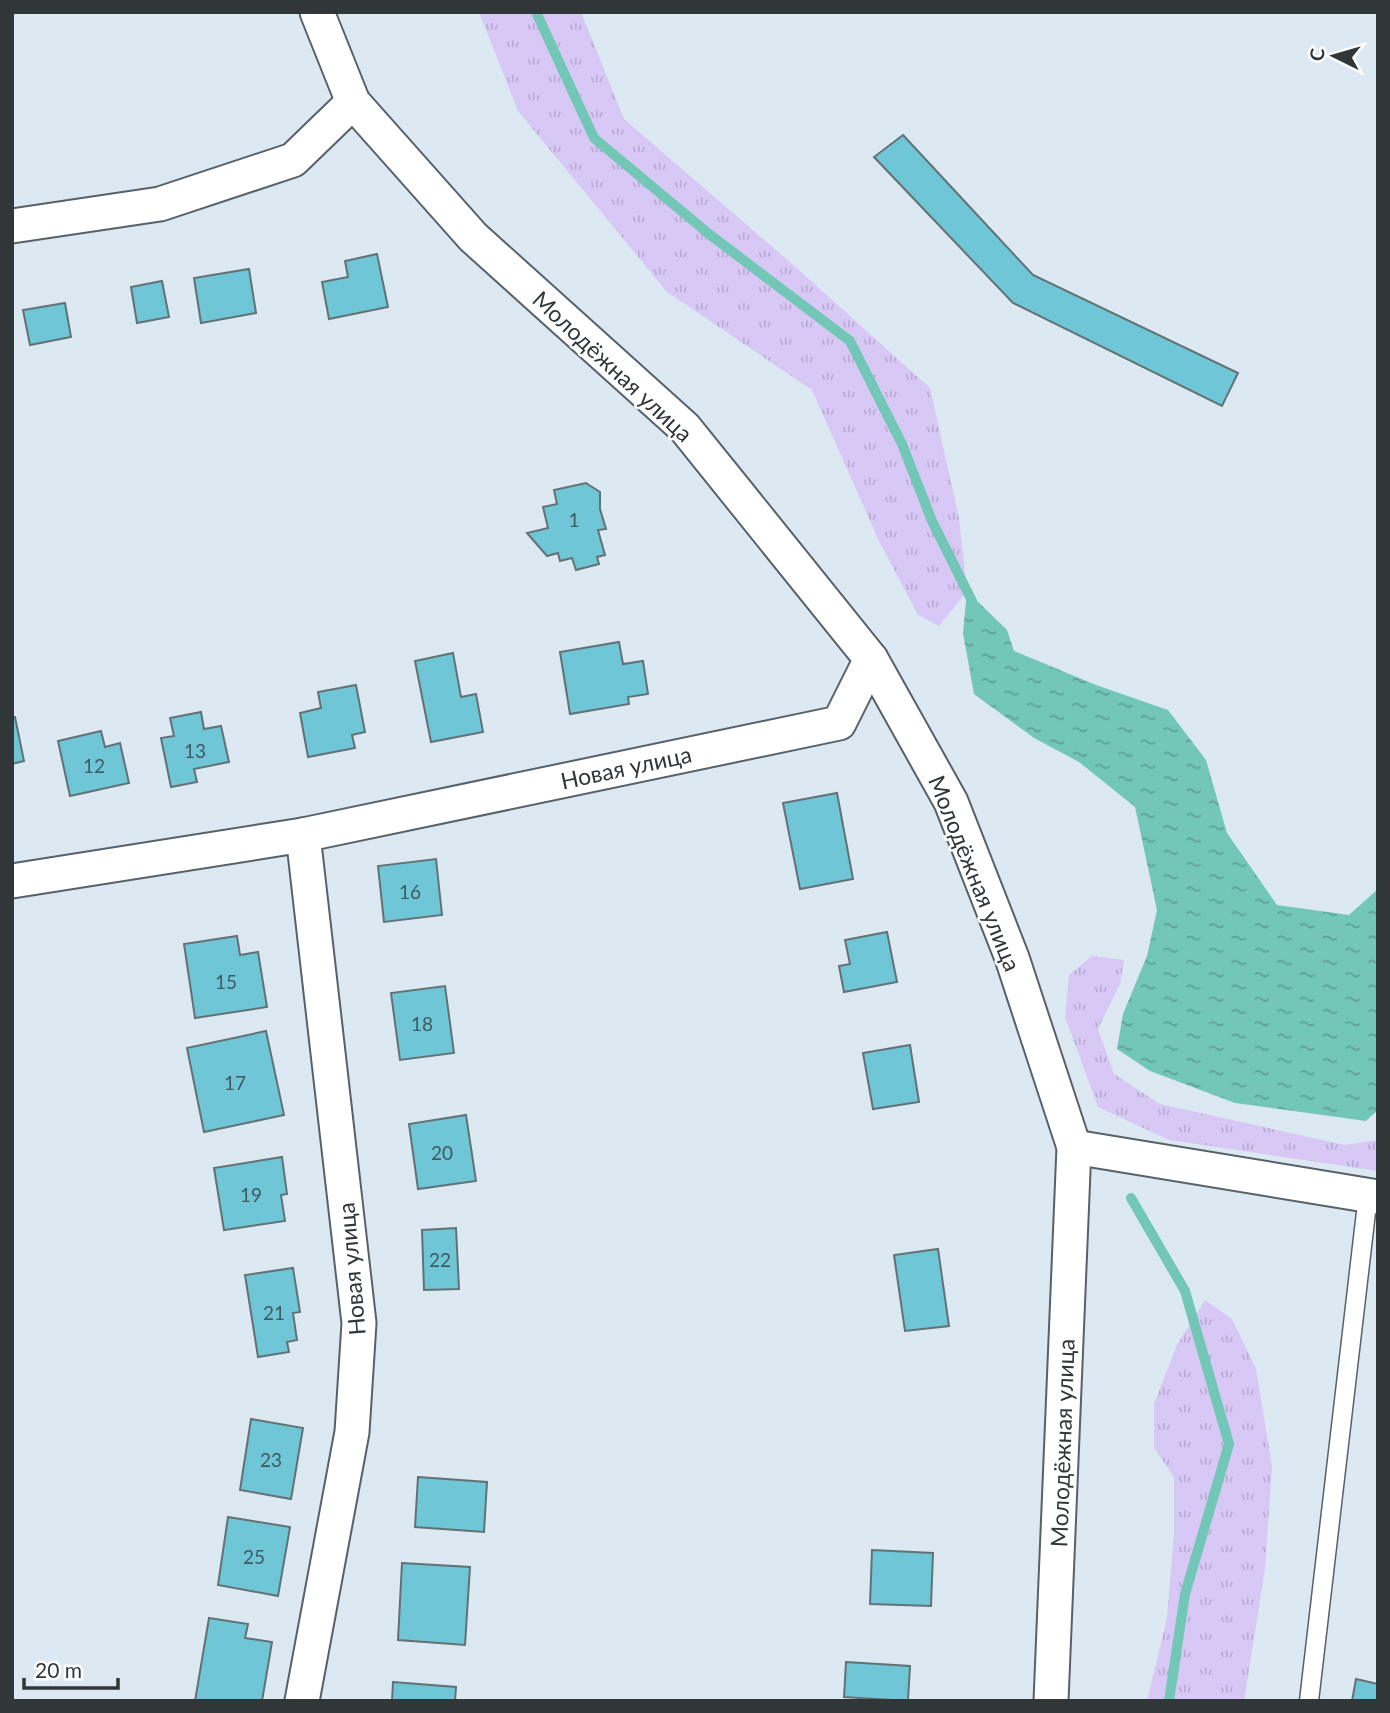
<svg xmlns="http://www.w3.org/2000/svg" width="1390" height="1713" viewBox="0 0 1390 1713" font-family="Lato,sans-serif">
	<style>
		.grass { fill: url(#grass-tufts) }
		.water { fill: url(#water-ripples) }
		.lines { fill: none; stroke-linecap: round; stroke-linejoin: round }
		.stream { stroke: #72c7b7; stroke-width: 10 }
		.building { fill: #6fc6d6; stroke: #637275; stroke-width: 2 }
		.service-casing { stroke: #57616a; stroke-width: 21 }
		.minor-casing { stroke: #57616a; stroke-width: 37 }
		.service { stroke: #fff; stroke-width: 18 }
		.minor { stroke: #fff; stroke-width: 33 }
		.labels { text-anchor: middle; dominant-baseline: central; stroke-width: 5; stroke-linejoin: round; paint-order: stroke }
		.number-label { font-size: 19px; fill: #405a60 }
		.street-label { font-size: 23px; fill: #313639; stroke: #fff }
	</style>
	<defs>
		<pattern id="grass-tufts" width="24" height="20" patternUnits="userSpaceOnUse" patternTransform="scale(1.75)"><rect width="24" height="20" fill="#d8c8f6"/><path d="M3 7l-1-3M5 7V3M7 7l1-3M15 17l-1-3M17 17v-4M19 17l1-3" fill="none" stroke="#baacd4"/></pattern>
		<pattern id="water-ripples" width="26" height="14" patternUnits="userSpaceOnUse" patternTransform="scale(1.75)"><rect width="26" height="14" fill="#72c7b7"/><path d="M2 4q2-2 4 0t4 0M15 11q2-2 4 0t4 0" fill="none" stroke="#5ea296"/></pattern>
	</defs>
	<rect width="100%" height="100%" fill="#dce9f2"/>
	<g class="grass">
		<polygon points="479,12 581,12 624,119 791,263 930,388 959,518 967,591 939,626 918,615 879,541 812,390 667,292 518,111"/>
		<polygon points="1092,956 1124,960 1120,984 1098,1029 1114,1074 1160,1104 1345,1145 1378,1140 1378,1171 1169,1140 1098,1107 1065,1017 1069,975"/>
		<polygon points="1205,1300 1232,1319 1256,1369 1272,1466 1265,1569 1244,1701 1147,1701 1167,1618 1174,1532 1174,1477 1154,1448 1154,1404 1177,1345"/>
	</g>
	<polygon class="water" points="967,591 1007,630 1014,651 1096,685 1168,710 1206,760 1227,833 1277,905 1349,915 1378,889 1378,1110 1366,1121 1235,1103 1150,1071 1117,1049 1123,1014 1147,956 1157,910 1135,807 1079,762 1034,738 974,694 963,633"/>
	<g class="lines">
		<g class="stream">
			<polyline points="536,12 594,138 709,234 850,341 902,444 932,521 972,601"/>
			<polyline points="1131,1198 1185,1291 1229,1444 1185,1594 1169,1701"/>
		</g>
	</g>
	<g class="building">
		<polygon points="903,135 1033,275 1238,373 1222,406 1013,303 874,157"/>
		<polygon points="377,254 388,307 329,319 322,282 348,277 345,261"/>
		<polygon points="249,269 256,313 201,323 194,278"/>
		<polygon points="162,281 169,317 137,323 131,287"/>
		<polygon points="65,303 71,337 30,345 23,310"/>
		<polygon points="586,483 600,492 600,509 606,529 598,530 605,555 597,557 599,564 576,570 572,558 560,561 558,553 547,556 527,533 548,528 543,507 557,504 554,490"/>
		<polygon points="619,642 623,664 643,661 648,694 628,697 629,704 570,714 560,652"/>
		<polygon points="453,653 461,697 476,694 483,732 431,742 415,661"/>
		<polygon points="356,685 365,732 352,735 355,748 308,757 300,713 321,708 318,692"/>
		<polygon points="201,712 204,729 221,726 229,762 194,769 197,782 171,787 161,738 174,736 170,718"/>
		<polygon points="12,717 15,717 24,761 12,764"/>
		<polygon points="101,731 105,747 120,743 129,783 70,796 58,741"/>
		<polygon points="837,793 853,879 800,889 783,803"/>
		<polygon points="436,859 442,915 384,922 378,866"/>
		<polygon points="887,932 897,982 844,992 839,966 850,964 845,940"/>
		<polygon points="237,936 240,955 258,952 267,1007 195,1018 184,944"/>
		<polygon points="445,986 454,1053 400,1060 391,993"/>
		<polygon points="266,1031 284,1115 204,1132 187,1048"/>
		<polygon points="910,1045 919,1102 873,1109 863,1053"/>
		<polygon points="466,1115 476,1181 418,1189 409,1124"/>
		<polygon points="282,1157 287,1194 281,1195 285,1221 224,1230 214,1168"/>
		<polygon points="456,1228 459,1289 424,1290 422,1230"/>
		<polygon points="938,1249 949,1326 905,1331 894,1255"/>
		<polygon points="293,1268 300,1312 293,1313 297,1340 287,1342 289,1352 258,1357 245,1275"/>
		<polygon points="251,1419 303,1428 291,1499 240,1490"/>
		<polygon points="418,1477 487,1482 484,1532 415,1527"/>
		<polygon points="228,1517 290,1527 278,1596 218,1585"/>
		<polygon points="872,1550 933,1553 931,1606 870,1604"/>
		<polygon points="402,1563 470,1567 465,1645 398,1640"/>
		<polygon points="209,1618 248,1624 245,1638 272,1642 262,1701 195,1701"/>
		<polygon points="846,1662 910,1666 908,1701 844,1697"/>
		<polygon points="1356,1679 1378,1684 1378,1701 1352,1701"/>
		<polygon points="393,1682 456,1687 455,1701 392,1701"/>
	</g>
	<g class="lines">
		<defs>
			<polyline id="service" points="1309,1701 1368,1195"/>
			<g id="minor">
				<polyline points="317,12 353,102 473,237 685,428 871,659 951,802 1012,958 1074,1147 1051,1701"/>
				<polyline points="12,226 160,204 293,160 353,102"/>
				<polyline points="12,881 303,835 839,723 871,659"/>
				<polyline points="1074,1147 1378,1197"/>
				<polyline points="302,1701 352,1432 359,1323 303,835"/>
			</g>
		</defs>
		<use href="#service" class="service-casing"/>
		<use href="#minor" class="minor-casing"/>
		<use href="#service" class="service"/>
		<use href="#minor" class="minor"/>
	</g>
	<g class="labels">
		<g class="number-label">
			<text x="574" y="519">1</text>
			<text x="195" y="750">13</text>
			<text x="94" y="765">12</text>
			<text x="410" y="891">16</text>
			<text x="226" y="981">15</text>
			<text x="422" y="1023">18</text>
			<text x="235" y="1082">17</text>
			<text x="442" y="1152">20</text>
			<text x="251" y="1194">19</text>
			<text x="440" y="1259">22</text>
			<text x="274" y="1312">21</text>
			<text x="271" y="1459">23</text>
			<text x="254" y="1556">25</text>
		</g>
		<g class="street-label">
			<text transform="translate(613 366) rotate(43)">Молодёжная улица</text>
			<text transform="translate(626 767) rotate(-12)">Новая улица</text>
			<text transform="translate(975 873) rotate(68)">Молодёжная улица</text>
			<text transform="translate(351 1269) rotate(-95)">Новая улица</text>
			<text transform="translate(1062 1443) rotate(-88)">Молодёжная улица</text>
		</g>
	</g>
	<rect width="1390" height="1713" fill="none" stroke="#313639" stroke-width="28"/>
	<g transform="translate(1334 56) rotate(275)" stroke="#ffffff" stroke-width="5" paint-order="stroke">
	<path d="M0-5L12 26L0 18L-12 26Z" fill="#313639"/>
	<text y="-10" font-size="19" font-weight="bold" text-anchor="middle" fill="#313639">С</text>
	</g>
	<path d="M24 1678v10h94v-10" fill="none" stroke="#313639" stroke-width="3.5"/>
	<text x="35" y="1678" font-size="21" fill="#313639" stroke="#ffffff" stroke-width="5" paint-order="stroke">20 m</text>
</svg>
